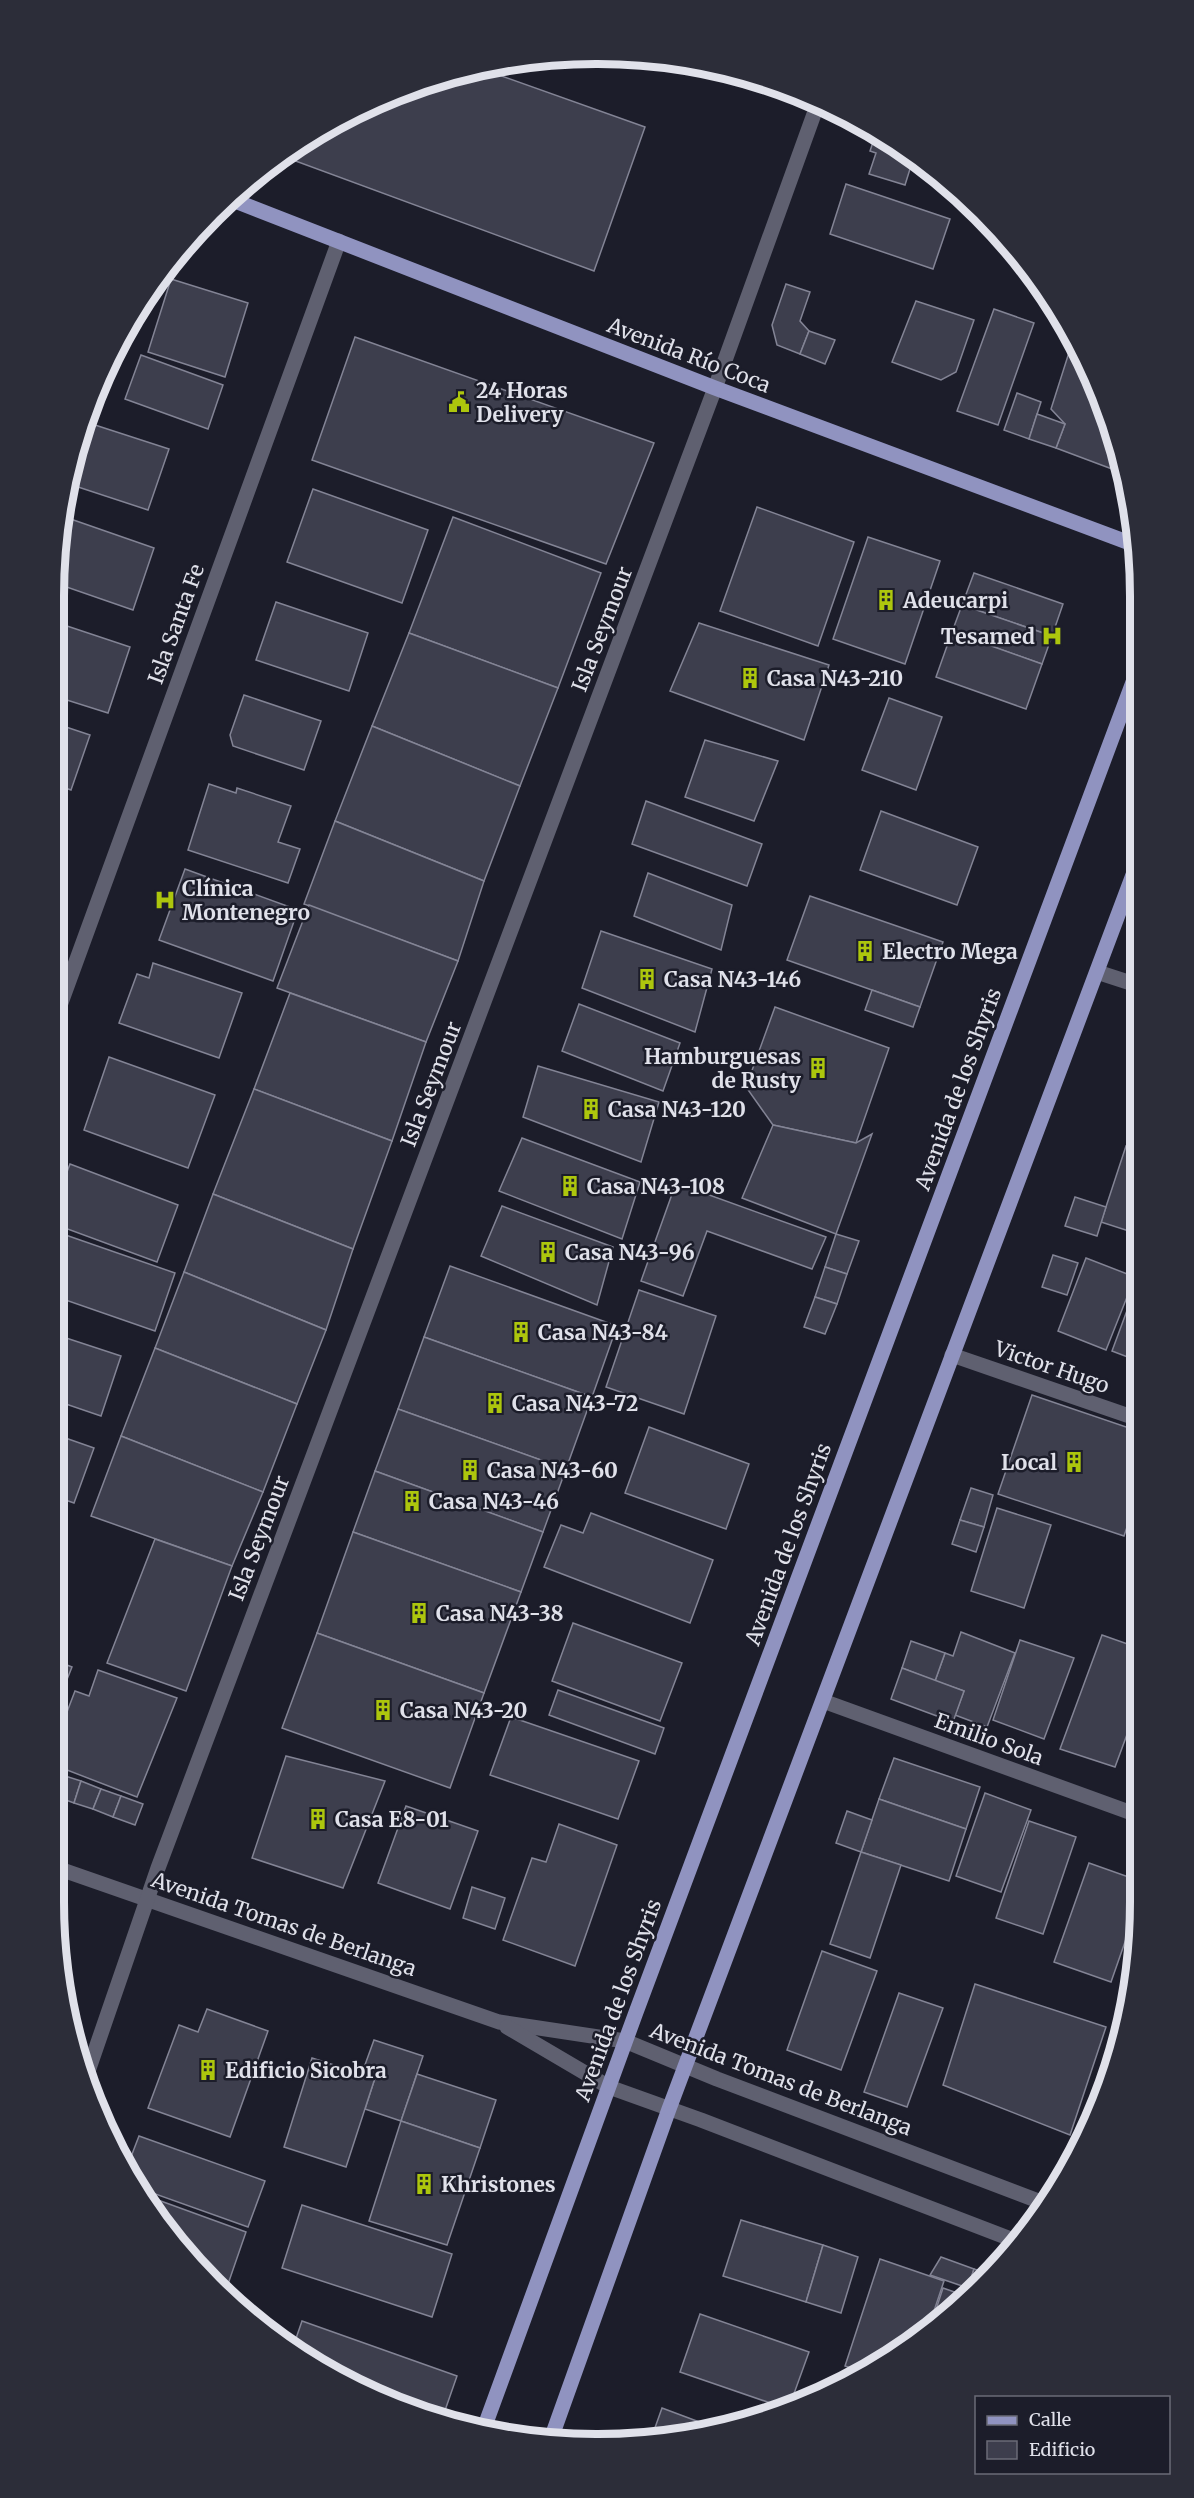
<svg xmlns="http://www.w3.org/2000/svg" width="1194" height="2498" viewBox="0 0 1194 2498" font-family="Merriweather,serif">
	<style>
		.building { fill: #3d3e4d; stroke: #838495; stroke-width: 1.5 }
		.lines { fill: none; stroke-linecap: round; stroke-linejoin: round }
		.minor { stroke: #5f6070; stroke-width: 15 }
		.major { stroke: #9093c0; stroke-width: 15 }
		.labels { text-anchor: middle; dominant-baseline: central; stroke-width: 5; stroke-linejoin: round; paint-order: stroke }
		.street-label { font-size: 21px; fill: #e0e1ea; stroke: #1c1d2a }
		.poi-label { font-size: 21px; font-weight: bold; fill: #e0e1ea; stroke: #1c1d2a; text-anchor: start }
		.rim { fill: none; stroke: #e0e1ea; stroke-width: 8 }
	</style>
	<rect width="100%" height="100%" fill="#1c1d2a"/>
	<g class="building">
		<polygon points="479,68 645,127 594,271 282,156 296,145 390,95"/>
		<polygon points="875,136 921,162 910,169 905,185 869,174 876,153 870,151"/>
		<polygon points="846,184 950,219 933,269 830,234"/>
		<polygon points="171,279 248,303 225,377 148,352"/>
		<polygon points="786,284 810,292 800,321 809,331 800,354 777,345 772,325"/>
		<polygon points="916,301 974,320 956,372 941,380 892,362"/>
		<polygon points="994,309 1034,323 998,425 957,411"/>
		<polygon points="809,331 835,340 825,364 800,354"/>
		<polygon points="355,337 654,443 606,564 312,460"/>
		<polygon points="1072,343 1099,389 1120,472 1056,448 1065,424 1051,409"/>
		<polygon points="141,355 223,385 208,429 125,399"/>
		<polygon points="1017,393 1041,402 1029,439 1004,430"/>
		<polygon points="1037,414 1065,424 1056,448 1029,439"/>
		<polygon points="95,425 169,449 148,510 75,486"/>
		<polygon points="313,489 428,530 402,603 287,562"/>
		<polygon points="757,507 854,542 818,646 720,611"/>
		<polygon points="62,516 154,548 133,610 55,583"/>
		<polygon points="453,517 601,573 558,688 409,633"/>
		<polygon points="868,537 940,561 905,664 833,639"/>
		<polygon points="974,573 1063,604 1052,636 962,605"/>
		<polygon points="276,602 368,633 349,691 256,660"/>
		<polygon points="962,605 1052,636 1042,664 952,632"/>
		<polygon points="699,623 829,665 804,740 670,691"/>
		<polygon points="61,624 130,647 108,713 54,696 54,646"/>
		<polygon points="952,632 1042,664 1026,709 936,677"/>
		<polygon points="409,633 558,688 520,786 372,726"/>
		<polygon points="244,695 321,721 304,770 233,746 230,735"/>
		<polygon points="889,698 942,717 916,790 862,770"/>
		<polygon points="54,723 90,735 71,790 54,784"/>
		<polygon points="372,726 520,786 484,881 335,821"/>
		<polygon points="705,740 778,761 754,821 685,797"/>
		<polygon points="209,784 236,793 237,788 291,806 278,842 300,849 288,883 188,850"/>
		<polygon points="646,801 762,844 747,886 632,844"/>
		<polygon points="881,811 978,847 957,905 860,870"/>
		<polygon points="54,821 61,824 54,845"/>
		<polygon points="335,821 484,881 458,961 304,904"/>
		<polygon points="185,869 298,910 273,981 159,940"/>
		<polygon points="648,873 732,905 721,950 634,916"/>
		<polygon points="810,896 943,942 920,1007 787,960"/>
		<polygon points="309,905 458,961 426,1042 277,988"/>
		<polygon points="601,931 712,969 695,1032 582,988"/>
		<polygon points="153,963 242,993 219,1058 119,1023 137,974 149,978"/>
		<polygon points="872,990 920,1007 913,1027 865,1010"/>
		<polygon points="290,993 426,1042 392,1141 254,1089"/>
		<polygon points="579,1004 680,1043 663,1091 562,1051"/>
		<polygon points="775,1007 889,1048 856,1143 773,1125 746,1087"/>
		<polygon points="109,1057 215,1095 188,1168 84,1130"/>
		<polygon points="538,1066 659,1102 641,1162 523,1117"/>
		<polygon points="254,1089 392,1141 353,1249 213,1194"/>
		<polygon points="773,1125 856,1143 872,1134 836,1234 742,1198"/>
		<polygon points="522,1138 640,1182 622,1239 499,1191"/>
		<polygon points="1126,1146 1137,1150 1138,1234 1101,1222"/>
		<polygon points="70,1164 178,1205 157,1262 54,1224 54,1206"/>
		<polygon points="676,1183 826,1237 812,1269 707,1231 683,1296 641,1281"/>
		<polygon points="213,1194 353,1249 326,1330 184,1272"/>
		<polygon points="1075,1197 1106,1207 1097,1236 1065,1226"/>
		<polygon points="502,1206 613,1247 597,1305 481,1256"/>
		<polygon points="57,1232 175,1273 155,1331 54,1296 54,1240"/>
		<polygon points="836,1234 859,1241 847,1274 825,1267"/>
		<polygon points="1053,1255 1078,1263 1067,1295 1042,1287"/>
		<polygon points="1086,1258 1135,1277 1106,1350 1058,1331"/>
		<polygon points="450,1266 617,1326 592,1397 424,1337"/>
		<polygon points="825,1267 847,1274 837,1304 815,1297"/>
		<polygon points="184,1272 326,1330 297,1404 155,1348"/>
		<polygon points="639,1290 716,1316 684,1414 606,1387"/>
		<polygon points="815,1297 837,1304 825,1334 804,1327"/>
		<polygon points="1132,1297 1138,1299 1138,1361 1112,1351"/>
		<polygon points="54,1334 121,1356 101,1416 54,1400"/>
		<polygon points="424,1337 592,1397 566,1469 398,1409"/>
		<polygon points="155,1348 297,1404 263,1492 121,1436"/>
		<polygon points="1032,1395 1138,1431 1139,1492 1124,1536 998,1494"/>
		<polygon points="398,1409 566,1469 543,1532 375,1471"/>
		<polygon points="649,1427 749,1464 726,1529 625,1493"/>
		<polygon points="54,1434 94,1448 74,1503 54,1496"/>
		<polygon points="121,1436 263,1492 232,1566 91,1516"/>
		<polygon points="375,1471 543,1532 521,1592 353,1532"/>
		<polygon points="971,1488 993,1495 984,1527 960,1520"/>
		<polygon points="997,1508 1051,1525 1024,1608 971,1591"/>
		<polygon points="591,1513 713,1560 690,1623 544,1567 561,1525 583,1533"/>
		<polygon points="960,1520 984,1527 976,1552 952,1544"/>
		<polygon points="54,1532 65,1536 54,1565"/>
		<polygon points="353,1532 521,1592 484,1693 317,1633"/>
		<polygon points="155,1539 232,1566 186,1691 107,1663"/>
		<polygon points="573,1623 682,1663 660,1721 552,1681"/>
		<polygon points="961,1632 1015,1653 987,1727 955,1715 964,1691 935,1681 945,1653 953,1656"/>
		<polygon points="317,1633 484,1693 450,1788 282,1728"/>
		<polygon points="1102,1635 1139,1648 1139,1702 1115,1767 1060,1749"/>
		<polygon points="1020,1640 1074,1658 1044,1739 993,1720"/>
		<polygon points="911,1641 945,1653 935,1681 902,1668"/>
		<polygon points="54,1660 72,1667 54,1712"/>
		<polygon points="902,1668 964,1691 953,1722 891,1699"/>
		<polygon points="98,1670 177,1698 137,1797 54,1765 54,1746 75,1691 89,1696"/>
		<polygon points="558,1690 664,1728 655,1754 549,1715"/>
		<polygon points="511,1717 639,1761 618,1819 490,1775"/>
		<polygon points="1139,1742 1140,1777 1128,1773"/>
		<polygon points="286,1756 385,1781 343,1888 252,1858"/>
		<polygon points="894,1758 980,1787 966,1829 879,1799"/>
		<polygon points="54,1772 62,1775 55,1796 54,1795"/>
		<polygon points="62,1775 81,1781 74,1803 55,1796"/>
		<polygon points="81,1781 101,1789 93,1809 74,1803"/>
		<polygon points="101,1789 121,1796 113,1817 93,1809"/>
		<polygon points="985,1793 1031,1810 1001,1892 956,1876"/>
		<polygon points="121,1796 143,1804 135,1825 113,1817"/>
		<polygon points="879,1799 966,1829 949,1881 861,1852"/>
		<polygon points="406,1806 478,1831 450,1909 378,1883"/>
		<polygon points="847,1811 872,1820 861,1852 836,1843"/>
		<polygon points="1029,1821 1076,1837 1043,1934 996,1918"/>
		<polygon points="559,1824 617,1845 575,1966 503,1940 532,1858 546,1862"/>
		<polygon points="861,1852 901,1865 870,1958 830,1944"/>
		<polygon points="1089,1863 1140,1881 1140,1899 1111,1982 1054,1962"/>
		<polygon points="472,1887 505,1898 495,1929 463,1918"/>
		<polygon points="822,1951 877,1971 841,2070 787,2050"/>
		<polygon points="63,1955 69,1957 65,1968"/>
		<polygon points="975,1984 1106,2027 1070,2135 943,2085"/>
		<polygon points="899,1993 943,2008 907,2107 864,2092"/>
		<polygon points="207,2009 268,2031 230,2137 148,2108 179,2025 198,2032"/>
		<polygon points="374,2040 423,2056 401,2121 365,2109 375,2078 362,2073"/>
		<polygon points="312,2058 375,2078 346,2167 284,2147"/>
		<polygon points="1109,2065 1112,2066 1099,2109 1089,2124"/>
		<polygon points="417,2074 496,2100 480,2148 401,2121"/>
		<polygon points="401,2121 480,2148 447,2245 369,2221"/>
		<polygon points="139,2136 265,2181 248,2227 144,2190 129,2162"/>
		<polygon points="147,2196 246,2232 227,2287 166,2232"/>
		<polygon points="302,2205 452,2254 432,2317 282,2268"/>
		<polygon points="741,2220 823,2245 806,2302 723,2276"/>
		<polygon points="823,2245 858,2257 841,2313 806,2302"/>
		<polygon points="941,2257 974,2269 968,2288 930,2275"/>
		<polygon points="880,2259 944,2281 927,2332 863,2372 845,2366"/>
		<polygon points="974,2269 989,2274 972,2290 968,2288"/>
		<polygon points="943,2288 966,2296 929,2331"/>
		<polygon points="700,2314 809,2352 791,2402 779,2406 680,2372"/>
		<polygon points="302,2321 457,2376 442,2419 389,2403 296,2353 292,2350"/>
		<polygon points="662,2408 710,2426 668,2439 651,2439"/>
	</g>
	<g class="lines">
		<g class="minor">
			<polyline points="1097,972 1137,985"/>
			<polyline points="54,1022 339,241"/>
			<polyline points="952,1355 1138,1419"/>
			<polyline points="823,1701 1140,1816"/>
			<polyline points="54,1867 499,2022 625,2041 717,2079 1041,2202"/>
			<polyline points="507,2027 609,2087 701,2120 1016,2241"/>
			<polyline points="85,2080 158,1868 715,388 818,103"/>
		</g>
		<g class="major">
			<polyline points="230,199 715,388 1135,545"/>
			<polyline points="483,2431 635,2015 1136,674"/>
			<polyline points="552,2436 669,2109 1136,867"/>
		</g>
	</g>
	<defs>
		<symbol id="civic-bare" viewBox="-9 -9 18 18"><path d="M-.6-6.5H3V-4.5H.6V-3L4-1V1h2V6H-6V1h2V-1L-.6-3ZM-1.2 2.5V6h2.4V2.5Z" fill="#adc60d" stroke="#1c1d2a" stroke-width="2.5" paint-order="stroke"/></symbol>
		<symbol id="building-bare" viewBox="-9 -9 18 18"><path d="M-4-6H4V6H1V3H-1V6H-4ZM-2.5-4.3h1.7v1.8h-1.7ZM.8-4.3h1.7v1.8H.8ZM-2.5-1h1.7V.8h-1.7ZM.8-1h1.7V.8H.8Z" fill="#adc60d" stroke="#1c1d2a" stroke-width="2.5" paint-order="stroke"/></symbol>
		<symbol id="hospital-bare" viewBox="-9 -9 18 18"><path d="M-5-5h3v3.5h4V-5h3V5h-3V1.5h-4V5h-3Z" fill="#adc60d" stroke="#1c1d2a" stroke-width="2.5" paint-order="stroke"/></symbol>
	</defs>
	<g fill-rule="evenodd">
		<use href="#civic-bare" x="444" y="387" width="30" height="30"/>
		<use href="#building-bare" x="871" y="585" width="30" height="30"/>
		<use href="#hospital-bare" x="1037" y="621" width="30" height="30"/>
		<use href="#building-bare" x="735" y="663" width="30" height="30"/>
		<use href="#hospital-bare" x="150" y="885" width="30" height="30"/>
		<use href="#building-bare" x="850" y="936" width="30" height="30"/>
		<use href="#building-bare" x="632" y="964" width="30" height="30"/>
		<use href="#building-bare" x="803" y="1053" width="30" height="30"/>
		<use href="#building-bare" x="576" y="1094" width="30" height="30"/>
		<use href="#building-bare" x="555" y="1171" width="30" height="30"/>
		<use href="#building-bare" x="533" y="1237" width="30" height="30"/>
		<use href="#building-bare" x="506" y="1317" width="30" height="30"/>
		<use href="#building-bare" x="480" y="1388" width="30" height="30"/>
		<use href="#building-bare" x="1059" y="1447" width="30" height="30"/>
		<use href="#building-bare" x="455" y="1455" width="30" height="30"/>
		<use href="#building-bare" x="397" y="1486" width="30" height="30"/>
		<use href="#building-bare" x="404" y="1598" width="30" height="30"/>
		<use href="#building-bare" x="368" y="1695" width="30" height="30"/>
		<use href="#building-bare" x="303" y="1804" width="30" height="30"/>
		<use href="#building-bare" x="193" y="2055" width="30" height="30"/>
		<use href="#building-bare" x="409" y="2169" width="30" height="30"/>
	</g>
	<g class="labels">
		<g class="street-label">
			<text transform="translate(689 355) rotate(21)">Avenida Río Coca</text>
			<text transform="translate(176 624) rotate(-70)">Isla Santa Fe</text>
			<text transform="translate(602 629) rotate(-69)">Isla Seymour</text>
			<text transform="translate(431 1084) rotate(-69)">Isla Seymour</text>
			<text transform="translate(958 1089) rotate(-70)">Avenida de los Shyris</text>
			<text transform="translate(1052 1367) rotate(19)">Victor Hugo</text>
			<text transform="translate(259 1538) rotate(-69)">Isla Seymour</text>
			<text transform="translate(788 1544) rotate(-70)">Avenida de los Shyris</text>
			<text transform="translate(989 1739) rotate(20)">Emilio Sola</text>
			<text transform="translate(284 1924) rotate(19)">Avenida Tomas de Berlanga</text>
			<text transform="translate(618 2000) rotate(-70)">Avenida de los Shyris</text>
			<text transform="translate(781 2079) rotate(21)">Avenida Tomas de Berlanga</text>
		</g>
		<g class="poi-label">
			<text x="476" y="390">24 Horas<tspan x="476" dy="24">Delivery</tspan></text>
			<text x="903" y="600">Adeucarpi</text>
			<text x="1035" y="636" text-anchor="end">Tesamed</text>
			<text x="767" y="678">Casa N43-210</text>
			<text x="182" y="888">Clínica<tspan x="182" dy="24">Montenegro</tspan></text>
			<text x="882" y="951">Electro Mega</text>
			<text x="664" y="979">Casa N43-146</text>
			<text x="801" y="1056" text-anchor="end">Hamburguesas<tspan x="801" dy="24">de Rusty</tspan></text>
			<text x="608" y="1109">Casa N43-120</text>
			<text x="587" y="1186">Casa N43-108</text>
			<text x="565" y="1252">Casa N43-96</text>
			<text x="538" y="1332">Casa N43-84</text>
			<text x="512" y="1403">Casa N43-72</text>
			<text x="1057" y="1462" text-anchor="end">Local</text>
			<text x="487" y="1470">Casa N43-60</text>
			<text x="429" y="1501">Casa N43-46</text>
			<text x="436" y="1613">Casa N43-38</text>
			<text x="400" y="1710">Casa N43-20</text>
			<text x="335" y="1819">Casa E8-01</text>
			<text x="225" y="2070">Edificio Sicobra</text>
			<text x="441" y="2184">Khristones</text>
		</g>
	</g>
	<path d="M0 0H1194V2498H0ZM596 64H598A532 532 0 0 1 1130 596V1902A532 532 0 0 1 598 2434H596A532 532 0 0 1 64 1902V596A532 532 0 0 1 596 64Z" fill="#2c2d39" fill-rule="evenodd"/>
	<path class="rim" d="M596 64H598A532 532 0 0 1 1130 596V1902A532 532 0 0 1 598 2434H596A532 532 0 0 1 64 1902V596A532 532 0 0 1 596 64Z"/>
	<rect x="975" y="2396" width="195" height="78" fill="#1c1d2a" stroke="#6a6b77" stroke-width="1.5"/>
	<rect x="987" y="2416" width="30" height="9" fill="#9093c0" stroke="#6a6b77" stroke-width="1.5"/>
	<text x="1029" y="2426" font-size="18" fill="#e0e1ea">Calle</text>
	<rect x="987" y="2441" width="30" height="18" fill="#3d3e4d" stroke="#6a6b77" stroke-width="1.5"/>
	<text x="1029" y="2456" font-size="18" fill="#e0e1ea">Edificio</text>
</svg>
